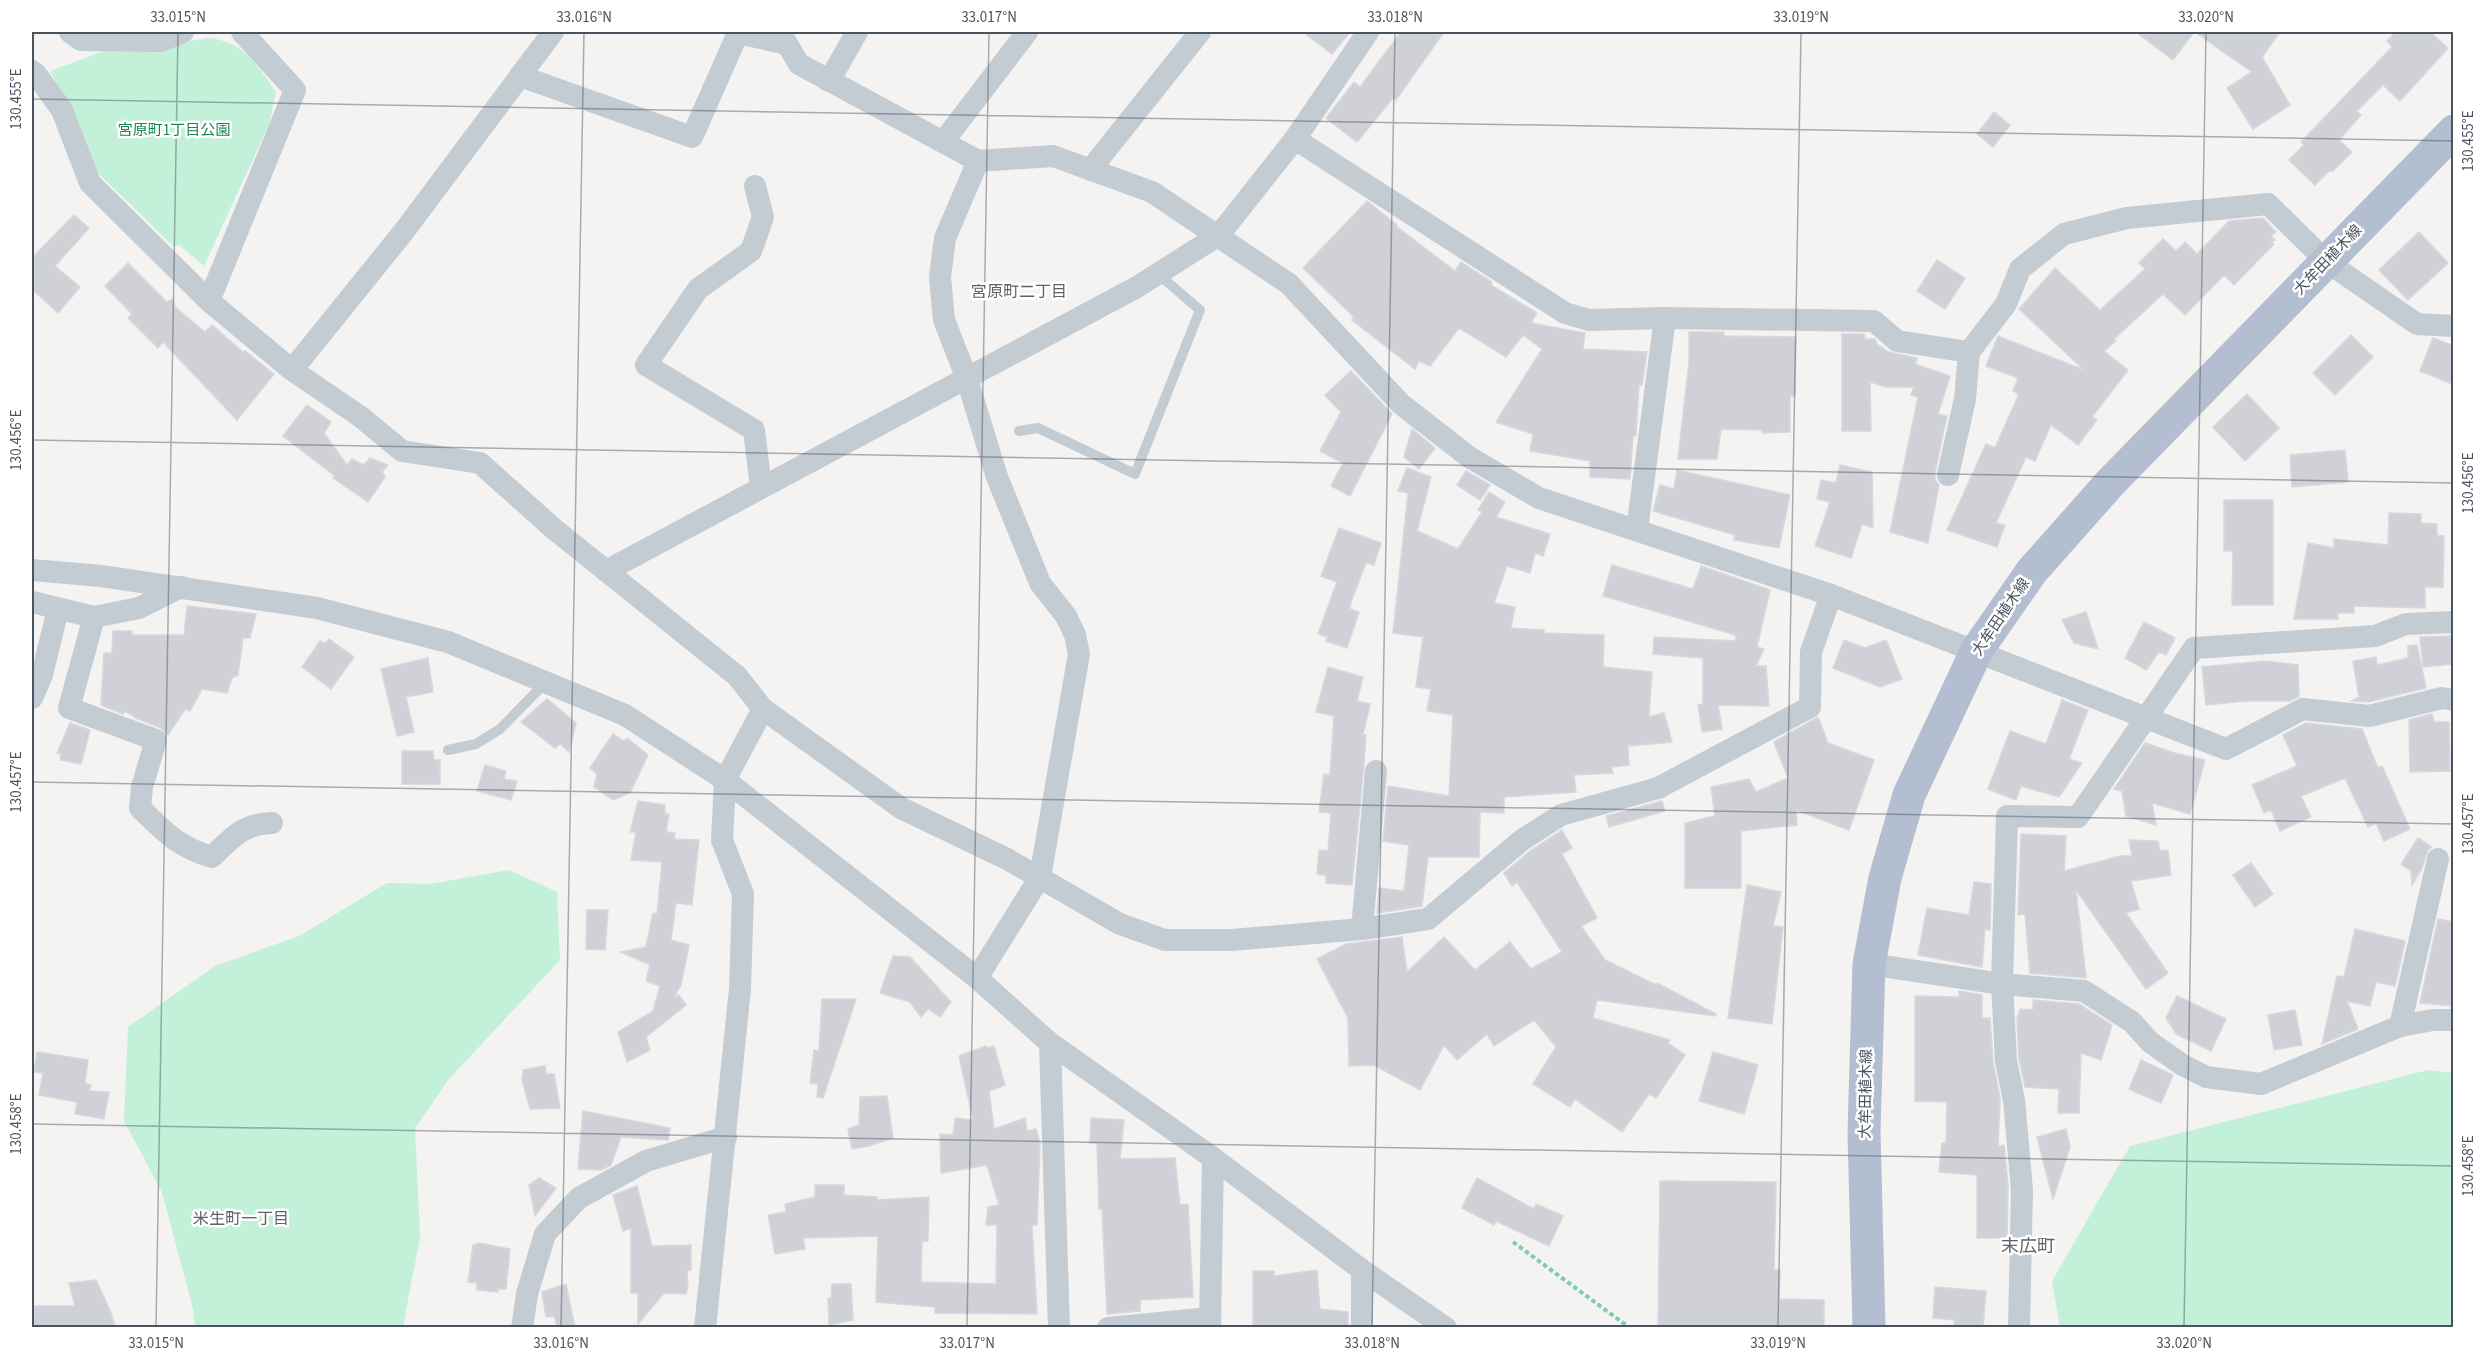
<svg xmlns="http://www.w3.org/2000/svg" width="2485" height="1359" viewBox="0 0 2485 1359" font-family="'Source Sans 3','Noto Sans JP',sans-serif">
	<style>
		.green { fill: #c3f0d9 }
		.building { fill: #cfd1d6; stroke: #d6d8dd; stroke-width: 1.5 }
		.lines { fill: none; stroke-linecap: round; stroke-linejoin: round }
		.path { stroke: #7acfaf; stroke-width: 4; stroke-dasharray: 4.5 3; stroke-linecap: butt }
		.lane { stroke: #c3cbd3; stroke-width: 10 }
		.street { stroke: #c3cbd3; stroke-width: 22 }
		.primary { stroke: #b3bed0; stroke-width: 33 }
		.ticks { fill: none; stroke: #4a5360; stroke-width: 1.5; stroke-opacity: 0.45 }
		.labels { text-anchor: middle; dominant-baseline: central; stroke-width: 5; stroke-linejoin: round; paint-order: stroke }
		.park-label { font-size: 15px; fill: #18845a; stroke: #fff }
		.street-label { font-size: 15px; fill: #4a5360; stroke: #fff }
		.neighbourhood-label { font-size: 16px; fill: #5f6267; stroke: #fff }
		.quarter-label { font-size: 18px; fill: #5f6267; stroke: #fff }
		.neatline { fill: none; stroke: #4a5360; stroke-width: 2 }
		.ticks-label { font-size: 15px; text-anchor: middle; fill: #4a5360 }
	</style>
	<rect width="100%" height="100%" fill="#f4f3f2"/>
	<g class="green">
		<path d="M208 38C244 41 257 65 276 92L269 124 204 266 179 245 173 246 95 170 81 130 50 71 115 47H152Z"/>
		<polygon points="509,870 557,892 560,960 449,1079 415,1128 420,1237 403,1327 195,1327 193,1309 162,1192 124,1121 128,1027 215,966 299,936 387,883 430,884"/>
		<polygon points="2428,1070 2453,1073 2453,1327 2060,1327 2052,1281 2130,1146"/>
	</g>
	<g class="building">
		<polygon points="1303,32 1350,32 1332,54"/>
		<polygon points="1401,32 1444,32 1396,100 1393,98 1357,142 1326,118 1354,82 1360,87"/>
		<polygon points="2136,32 2194,32 2173,60"/>
		<polygon points="2195,32 2280,32 2262,57 2290,105 2253,129 2227,88 2252,72"/>
		<polygon points="2396,32 2430,32 2448,48 2400,101 2383,85 2357,111 2361,115 2339,140 2352,152 2332,172 2330,170 2315,185 2289,160 2304,145 2301,142 2392,47 2387,41"/>
		<polygon points="1994,112 2010,125 1993,147 1977,134"/>
		<polygon points="1367,201 1397,225 1396,226 1455,271 1461,262 1492,282 1491,285 1537,313 1531,323 1585,333 1583,349 1647,352 1642,385 1639,385 1636,432 1636,436 1633,436 1630,479 1590,477 1590,461 1530,451 1533,434 1496,422 1542,349 1523,335 1506,357 1459,328 1430,366 1419,361 1415,369 1352,320 1354,317 1303,268"/>
		<polygon points="74,215 89,228 55,266 80,287 58,313 32,289 32,258"/>
		<polygon points="2263,218 2276,232 2271,236 2275,240 2272,242 2274,244 2234,285 2224,275 2185,315 2163,294 2114,339 2116,341 2104,351 2128,370 2092,417 2097,420 2078,445 2051,425 2035,461 2026,457 1996,523 2005,525 1997,547 1947,530 1986,444 1995,448 2019,394 2013,391 2018,378 1986,366 1998,336 2084,370 2019,309 2055,268 2100,310 2145,269 2139,263 2163,239 2176,251 2185,242 2197,254 2229,221"/>
		<polygon points="2419,232 2448,263 2408,300 2379,270"/>
		<polygon points="1937,260 1965,278 1945,309 1917,291"/>
		<polygon points="128,263 167,302 173,299 175,307 205,332 212,325 243,352 245,351 274,374 237,420 163,342 158,348 128,318 132,314 105,286"/>
		<polygon points="1689,332 1724,332 1724,336 1796,337 1795,396 1790,396 1790,432 1762,433 1762,430 1721,429 1717,459 1678,459 1689,362"/>
		<polygon points="1842,334 1864,334 1865,339 1875,339 1877,344 1889,352 1917,358 1915,364 1950,376 1938,414 1947,416 1935,472 1935,480 1939,485 1928,543 1890,532 1918,397 1911,395 1914,387 1886,387 1870,382 1871,431 1842,431"/>
		<polygon points="2351,335 2373,357 2335,395 2313,373"/>
		<polygon points="2433,338 2454,346 2454,385 2420,371"/>
		<polygon points="1351,371 1392,414 1350,496 1331,486 1343,463 1320,451 1341,412 1325,395"/>
		<polygon points="2247,394 2279,428 2245,461 2213,427"/>
		<polygon points="307,405 331,422 324,433 347,465 352,459 364,465 370,458 388,465 382,472 385,477 368,502 333,478 335,476 283,436"/>
		<polygon points="1412,429 1435,448 1419,469 1404,457"/>
		<polygon points="2345,450 2348,482 2292,487 2290,455"/>
		<polygon points="1840,465 1872,472 1873,528 1862,524 1851,558 1815,546 1830,502 1817,499 1821,480 1836,483"/>
		<polygon points="1407,468 1431,477 1417,531 1458,549 1482,512 1478,510 1489,492 1505,502 1496,517 1550,534 1543,556 1535,553 1530,573 1507,566 1494,603 1515,607 1511,628 1544,630 1544,633 1604,635 1603,667 1652,672 1649,717 1664,713 1672,742 1628,746 1629,765 1611,767 1613,773 1574,775 1576,792 1504,797 1504,813 1480,812 1479,857 1428,857 1422,906 1377,913 1379,888 1404,891 1409,845 1383,841 1388,786 1449,796 1453,715 1427,711 1431,689 1416,687 1423,637 1393,633 1408,493 1398,491"/>
		<polygon points="1677,470 1790,495 1779,548 1734,540 1735,535 1653,511 1660,485 1674,489"/>
		<polygon points="1466,471 1490,485 1480,500 1457,485"/>
		<polygon points="2224,500 2273,500 2273,605 2232,605 2233,551 2224,551"/>
		<polygon points="2389,513 2421,514 2421,523 2437,524 2437,536 2444,536 2443,587 2425,587 2425,608 2354,606 2354,613 2337,613 2338,619 2294,619 2308,543 2334,548 2334,539 2388,545"/>
		<polygon points="1339,528 1381,543 1374,565 1366,563 1351,602 1350,609 1359,612 1347,648 1326,641 1327,637 1318,634 1337,582 1321,576"/>
		<polygon points="1612,565 1693,589 1701,566 1770,590 1757,647 1764,649 1756,666 1766,666 1769,706 1718,705 1722,729 1702,732 1698,705 1703,704 1703,658 1653,654 1654,637 1736,641 1736,635 1603,596"/>
		<polygon points="187,606 256,614 250,638 243,638 238,675 232,678 227,693 202,689 190,711 185,709 168,735 161,728 138,719 125,711 123,714 101,705 104,653 112,653 113,631 132,631 132,635 184,635"/>
		<polygon points="2086,612 2098,649 2074,643 2062,620"/>
		<polygon points="2144,622 2175,638 2166,655 2159,652 2146,670 2125,658"/>
		<polygon points="2452,636 2454,664 2423,667 2420,637"/>
		<polygon points="329,639 354,657 331,689 302,667 320,641 325,643"/>
		<polygon points="1844,640 1865,648 1886,640 1902,679 1880,687 1833,668"/>
		<polygon points="2417,645 2426,688 2368,702 2351,701 2359,697 2353,661 2376,657 2377,665 2408,658 2408,646"/>
		<polygon points="428,658 433,692 406,697 414,732 397,736 381,669"/>
		<polygon points="2266,661 2298,665 2299,697 2289,701 2246,701 2206,705 2202,667"/>
		<polygon points="1328,667 1363,677 1357,701 1370,704 1363,735 1366,735 1364,764 1352,885 1326,883 1326,875 1317,874 1319,850 1328,851 1331,813 1319,812 1324,774 1330,775 1334,716 1316,712"/>
		<polygon points="547,699 576,723 569,752 560,744 555,748 521,722"/>
		<polygon points="2062,700 2088,710 2069,759 2082,763 2059,797 2021,786 2016,800 1988,789 2010,731 2046,744"/>
		<polygon points="2432,714 2434,722 2449,722 2450,771 2410,772 2409,720"/>
		<polygon points="1818,717 1828,743 1874,760 1849,830 1796,810 1797,825 1741,831 1741,888 1685,888 1685,823 1715,816 1711,787 1749,779 1756,792 1788,778 1774,742"/>
		<polygon points="70,723 90,730 81,764 60,760 61,754 57,753"/>
		<polygon points="2306,723 2362,729 2378,768 2382,766 2410,829 2384,841 2376,823 2368,827 2345,778 2301,796 2311,817 2280,831 2271,810 2264,813 2252,785 2297,766 2283,735"/>
		<polygon points="613,734 624,741 627,738 648,755 630,793 613,800 594,787 597,774 590,768"/>
		<polygon points="2145,743 2175,753 2205,760 2190,814 2152,803 2156,825 2126,816 2122,791 2114,789"/>
		<polygon points="402,751 433,751 434,760 440,760 440,784 402,784"/>
		<polygon points="485,765 506,771 504,779 517,781 511,800 477,791"/>
		<polygon points="638,801 665,805 665,814 669,814 666,832 675,833 674,839 699,840 692,905 676,903 671,940 689,945 681,985 673,999 679,995 686,1005 646,1037 650,1050 627,1062 618,1032 653,1011 660,986 646,981 650,965 621,952 646,947 653,913 657,914 662,862 631,860 636,832 630,832"/>
		<polygon points="1662,801 1665,811 1609,827 1606,816"/>
		<polygon points="1562,830 1572,848 1562,854 1597,918 1581,926 1605,960 1656,985 1657,983 1716,1014 1715,1016 1597,1000 1593,1018 1670,1040 1668,1043 1685,1055 1656,1098 1649,1094 1622,1132 1575,1099 1570,1107 1533,1084 1556,1047 1534,1020 1494,1046 1487,1034 1457,1060 1444,1045 1420,1090 1374,1065 1349,1066 1348,1018 1317,959 1346,944 1402,937 1407,972 1444,937 1475,970 1510,942 1531,969 1562,952 1517,882 1512,886 1504,873 1530,851"/>
		<polygon points="2021,834 2066,836 2064,871 2120,856 2132,856 2129,840 2158,841 2160,851 2168,850 2171,875 2131,881 2139,909 2126,913 2168,973 2146,989 2076,890 2086,978 2030,973 2025,914 2018,915"/>
		<polygon points="2418,838 2432,847 2428,850 2422,868 2412,885 2411,871 2401,864"/>
		<polygon points="2251,863 2273,894 2255,907 2233,875"/>
		<polygon points="1974,882 1991,884 1990,930 1985,929 1982,967 1918,955 1927,908 1969,915"/>
		<polygon points="1747,885 1781,892 1773,926 1783,927 1772,1024 1728,1018"/>
		<polygon points="587,910 608,910 605,950 586,949"/>
		<polygon points="2438,919 2454,922 2454,1006 2420,1003"/>
		<polygon points="2355,929 2405,941 2395,986 2376,982 2370,1006 2347,1001 2358,1029 2322,1044 2337,976 2344,977"/>
		<polygon points="893,956 910,957 951,1002 940,1017 928,1009 921,1017 910,1002 880,993"/>
		<polygon points="1959,991 1982,995 1982,1018 1990,1018 1993,1062 2000,1098 1998,1147 2004,1145 2008,1185 2007,1238 1977,1238 1977,1175 1939,1172 1942,1143 1946,1143 1947,1102 1915,1101 1915,996 1959,997"/>
		<polygon points="2177,996 2226,1019 2211,1051 2176,1034 2166,1018"/>
		<polygon points="822,999 856,999 823,1098 817,1097 818,1084 810,1083 814,1050 819,1051"/>
		<polygon points="2033,1000 2079,1004 2112,1025 2101,1060 2081,1053 2079,1113 2058,1113 2059,1089 2025,1087 2019,1059 2017,1019 2020,1009 2033,1010"/>
		<polygon points="2295,1010 2302,1045 2274,1050 2268,1015"/>
		<polygon points="986,1046 988,1048 994,1046 1005,1085 989,1091 994,1129 1025,1118 1027,1131 1036,1129 1040,1143 1037,1225 1032,1225 1037,1314 935,1313 935,1307 876,1302 878,1236 803,1238 805,1249 775,1254 768,1215 786,1212 785,1204 815,1197 815,1185 844,1185 844,1195 877,1197 877,1200 929,1197 928,1241 922,1241 921,1282 996,1284 997,1225 986,1225 988,1207 999,1205 987,1165 941,1173 940,1134 953,1135 955,1118 973,1120 959,1056"/>
		<polygon points="37,1052 88,1060 85,1083 91,1085 89,1091 109,1092 104,1119 75,1114 77,1102 39,1095 43,1073 34,1072"/>
		<polygon points="1713,1052 1758,1065 1744,1114 1699,1101"/>
		<polygon points="2141,1060 2173,1075 2161,1103 2129,1089"/>
		<polygon points="545,1066 546,1074 554,1074 560,1108 530,1109 522,1080 523,1070"/>
		<polygon points="887,1096 893,1138 869,1146 852,1149 848,1129 859,1125 860,1097"/>
		<polygon points="583,1111 670,1128 668,1140 621,1137 611,1165 601,1170 578,1169"/>
		<polygon points="1091,1118 1124,1120 1120,1159 1175,1158 1180,1205 1188,1204 1193,1297 1140,1300 1140,1311 1107,1314 1102,1209 1099,1209 1097,1143 1090,1143"/>
		<polygon points="2066,1129 2070,1147 2053,1199 2037,1137"/>
		<polygon points="539,1178 556,1188 535,1216 529,1185"/>
		<polygon points="1477,1178 1534,1209 1536,1204 1563,1216 1549,1246 1496,1221 1494,1225 1462,1208"/>
		<polygon points="1660,1181 1776,1182 1774,1270 1780,1270 1779,1299 1824,1300 1824,1328 1658,1328"/>
		<polygon points="637,1186 652,1246 691,1245 691,1270 687,1271 688,1287 686,1294 664,1293 638,1324 638,1293 631,1293 631,1228 623,1231 613,1195"/>
		<polygon points="479,1243 510,1249 506,1289 498,1289 498,1292 477,1290 477,1283 468,1282 473,1245"/>
		<polygon points="1317,1270 1320,1309 1348,1312 1348,1328 1253,1328 1253,1271 1274,1271 1274,1276"/>
		<polygon points="96,1280 112,1315 115,1328 32,1328 32,1306 75,1306 69,1283"/>
		<polygon points="566,1284 575,1328 558,1328 554,1316 546,1317 542,1292"/>
		<polygon points="832,1284 851,1284 853,1320 829,1325 828,1298 831,1298"/>
		<polygon points="1935,1287 1986,1291 1983,1328 1953,1328 1955,1320 1933,1318"/>
	</g>
	<g class="lines">
		<polyline class="path" points="1513,1242 1630,1328"/>
		<g class="lane">
			<polyline points="1019,431 1038,428 1135,474 1200,310 1158,274"/>
			<polyline points="448,750 476,744 500,729 546,682"/>
		</g>
		<g class="street">
			<polyline points="70,32 81,40 161,41 183,32"/>
			<polyline points="780,32 799,64 978,161 1053,156 1152,192 1289,284 1401,404 1469,457 1539,498 1831,595 2226,749 2303,709 2369,716 2442,698 2454,700"/>
			<polyline points="32,71 36,74 62,110 90,183 209,301 292,370 361,417 402,451 480,463 554,529 737,676 763,709 901,808 1007,859 1120,924 1165,940 1231,940 1362,929 1428,919 1522,840 1561,815 1658,788 1810,707 1811,652 1831,595"/>
			<polyline points="520,76 692,137 738,33 787,44"/>
			<polyline points="829,81 857,32"/>
			<polyline points="1295,139 1565,313 1589,320 1665,318 1874,321 1897,341 1969,352 2006,304 2020,269 2064,234 2127,218 2268,204 2327,262 2417,324 2454,326"/>
			<polyline points="943,142 1027,32"/>
			<polyline points="1090,170 1200,32"/>
			<polyline points="755,186 763,217 751,251 698,289 646,365 754,430 761,488"/>
			<polyline points="209,301 295,90 242,32"/>
			<polyline points="292,370 405,230 553,32"/>
			<polyline points="1948,475 1965,399 1969,352"/>
			<polyline points="1637,530 1665,318"/>
			<polyline points="32,570 101,576 317,608 448,642 625,715 725,780 977,978 1050,1043 1213,1158 1362,1270 1446,1328"/>
			<polyline points="606,571 1137,287 1219,235 1295,139 1368,32"/>
			<polyline points="32,602 94,617 139,608 181,587"/>
			<path d="M94 617 69 708 156 740 142 787 140 808C165 832 178 847 212 857 232 838 242 824 272 823"/>
			<polyline points="32,698 42,675 58,609"/>
			<polyline points="1362,929 1376,771"/>
			<polyline points="1869,964 2002,984 2084,991 2132,1022 2150,1042 2181,1064 2206,1077 2261,1084 2400,1026 2433,1020 2454,1020"/>
			<polyline points="977,978 1040,877 1079,654 1075,635 1066,616 1040,583 997,477 967,379 944,320 940,277 945,238 978,161"/>
			<polyline points="2400,1026 2438,859"/>
			<polyline points="1050,1043 1059,1328"/>
			<polyline points="1362,1270 1362,1328"/>
			<polyline points="522,1328 527,1294 545,1234 579,1198 646,1161 726,1137"/>
			<polyline points="705,1328 740,989 743,894 722,840 725,780 763,709"/>
			<polyline points="1108,1328 1210,1318"/>
			<polyline points="1210,1328 1213,1158"/>
			<polyline points="2019,1328 2022,1190 2014,1100 2006,1061 2002,984 2007,816 2078,817 2194,648 2375,636 2406,624 2454,622"/>
		</g>
		<polyline class="primary" points="1869,1328 1864,1132 1869,964 1885,878 1909,795 1977,650 2032,571 2111,482 2454,131"/>
	</g>
	<path class="ticks" d="M32 99 2454 141M32 440 2454 483M32 782 2454 824M32 1124 2454 1166M156 1328 178 32M561 1328 584 32M967 1328 989 32M1372 1328 1395 32M1778 1328 1801 32M2184 1328 2206 32"/>
	<g class="labels">
		<g class="park-label">
			<text x="174" y="130">宮原町1丁目公園</text>
		</g>
		<g class="street-label">
			<text transform="translate(2328 260) rotate(-46)">大牟田植木線</text>
			<text transform="translate(2001 617) rotate(-56)">大牟田植木線</text>
			<text transform="translate(1866 1094) rotate(-89)">大牟田植木線</text>
		</g>
		<g class="neighbourhood-label">
			<text x="1019" y="292">宮原町二丁目</text>
			<text x="241" y="1219">米生町一丁目</text>
		</g>
		<g class="quarter-label">
			<text x="2028" y="1246">末広町</text>
		</g>
	</g>
	<rect width="2485" height="1359" fill="none" stroke="#ffffff" stroke-width="66"/>
	<rect x="33" y="33" width="2419" height="1293" class="neatline"/>
	<g class="ticks-label">
		<text x="178" y="22">33.015°N</text>
		<text x="584" y="22">33.016°N</text>
		<text x="989" y="22">33.017°N</text>
		<text x="1395" y="22">33.018°N</text>
		<text x="1801" y="22">33.019°N</text>
		<text x="2206" y="22">33.020°N</text>
		<text transform="translate(16 99) rotate(-90)" y="5">130.455°E</text>
		<text transform="translate(2468 141) rotate(-90)" y="5">130.455°E</text>
		<text transform="translate(16 440) rotate(-90)" y="5">130.456°E</text>
		<text transform="translate(2468 483) rotate(-90)" y="5">130.456°E</text>
		<text transform="translate(16 782) rotate(-90)" y="5">130.457°E</text>
		<text transform="translate(2468 824) rotate(-90)" y="5">130.457°E</text>
		<text transform="translate(16 1124) rotate(-90)" y="5">130.458°E</text>
		<text transform="translate(2468 1166) rotate(-90)" y="5">130.458°E</text>
		<text x="156" y="1348">33.015°N</text>
		<text x="561" y="1348">33.016°N</text>
		<text x="967" y="1348">33.017°N</text>
		<text x="1372" y="1348">33.018°N</text>
		<text x="1778" y="1348">33.019°N</text>
		<text x="2184" y="1348">33.020°N</text>
	</g>
</svg>
